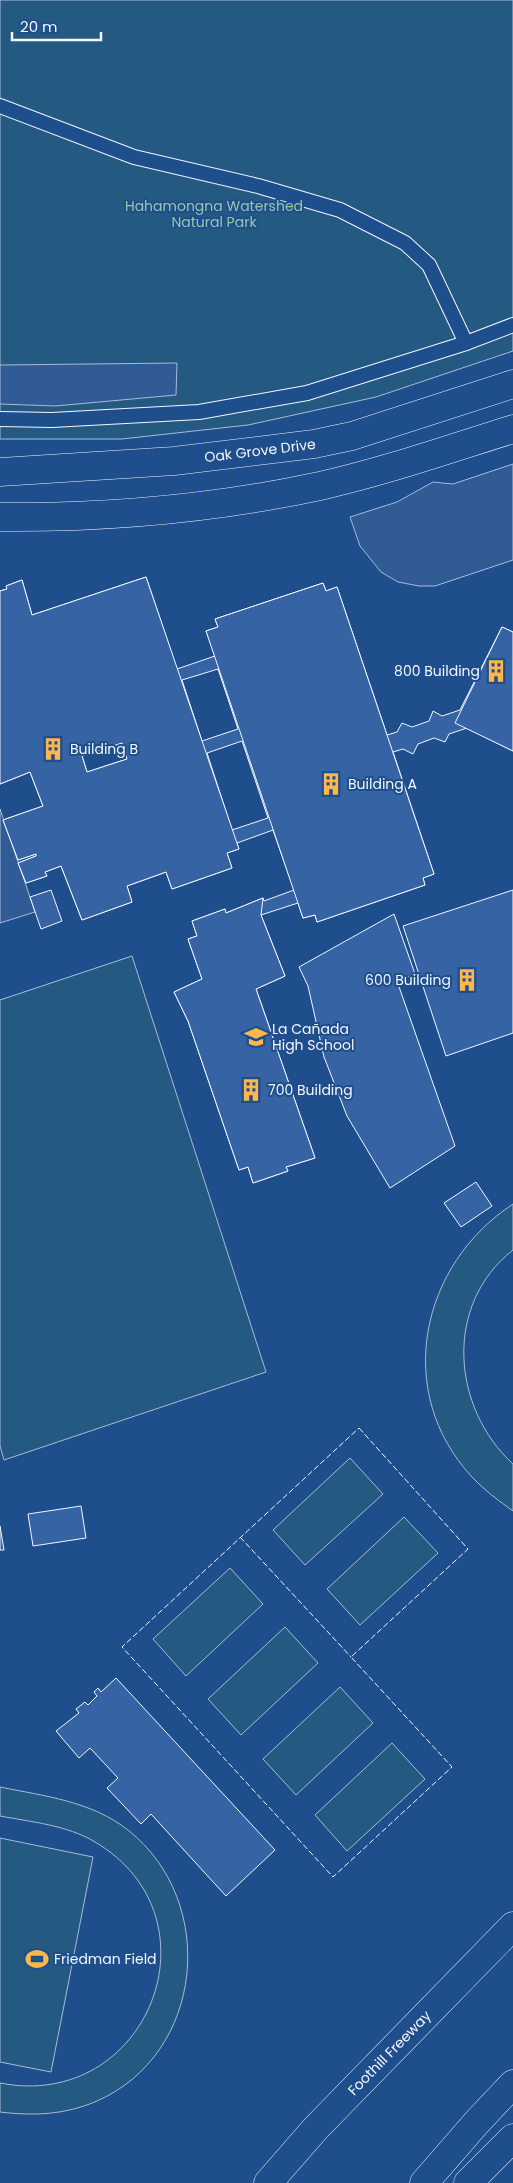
<svg xmlns="http://www.w3.org/2000/svg" width="513" height="2183" viewBox="0 0 513 2183" font-family="Poppins,sans-serif">
	<style>
		.green { fill: #245a82; stroke: #a8bbd7 }
		.parking { fill: #305b95; stroke: #a8bbd7 }
		.building { fill: #3563a3; stroke: #f2f6ff; fill-rule: evenodd }
		.lines { fill: none; stroke-linecap: round; stroke-linejoin: round }
		.lane-casing { stroke: #f2f6ff; stroke-width: 16 }
		.primary-casing { stroke: #f2f6ff; stroke-width: 29 }
		.highway-casing { stroke: #f2f6ff; stroke-width: 29 }
		.lane { stroke: #1f4e8c; stroke-width: 14 }
		.primary { stroke: #1f4e8c; stroke-width: 28 }
		.highway { stroke: #1f4e8c; stroke-width: 28 }
		.fence { stroke: #f2f6ff; stroke-width: 1; stroke-dasharray: 6 2.5; stroke-linecap: butt }
		.labels { text-anchor: middle; dominant-baseline: central; stroke-width: 4; stroke-linejoin: round; paint-order: stroke }
		.park-label { font-size: 14px; fill: #97c8a6; stroke: #1f4e8c }
		.street-label { font-size: 14px; fill: #f2f6ff; stroke: #1f4e8c }
		.poi-label { font-size: 14px; fill: #f2f6ff; stroke: #1f4e8c; text-anchor: start }
	</style>
	<rect width="100%" height="100%" fill="#1f4e8c"/>
	<g class="green">
		<polygon points="0,0 513,0 513,351 376,397 248,425 122,439 0,439"/>
		<polygon points="132,956 266,1372 4,1460 0,1446 0,1000"/>
		<path d="M513 1204V1250C443 1305 452 1408 513 1464V1511C499 1501 484 1490 472 1477 393 1392 420 1265 513 1204Z"/>
		<polygon points="350,1458 383,1494 305,1565 273,1530"/>
		<polygon points="404,1517 438,1553 360,1625 327,1589"/>
		<polygon points="230,1568 263,1604 186,1676 153,1639"/>
		<polygon points="285,1627 318,1663 241,1735 208,1699"/>
		<polygon points="340,1687 373,1723 296,1795 263,1759"/>
		<polygon points="392,1743 425,1779 347,1851 315,1815"/>
		<path d="M0 1787C44 1796 91 1801 128 1830 219 1902 204 2054 97 2101 65 2115 33 2116 0 2112V2083C148 2112 224 1918 95 1842 67 1825 31 1822 0 1816Z"/>
		<polygon points="0,1838 93,1857 51,2072 0,2062"/>
	</g>
	<g class="parking">
		<polygon points="177,363 176,395 55,406 0,404 0,365"/>
		<polygon points="513,464 513,560 435,586 419,586 398,582 381,572 360,546 350,517 397,502 433,482 453,484"/>
		<polygon points="0,809 35,912 0,923"/>
	</g>
	<g class="building">
		<path d="M146 577 177 669 215 656 206 631 218 627 215 619 323 583 326 591 337 587 387 735 397 732 402 723 412 727 429 721 433 711 442 716 460 710 502 627 513 632V751L467 728 449 734 445 742 434 738 418 744 413 754 403 749 393 752 434 874 423 878 425 885 317 922 315 915 303 918 298 903 261 915 285 976 256 989 315 1158 286 1167 288 1171 253 1183 248 1167 239 1170 188 1021 174 992 202 979 188 939 197 936 192 921 225 909 226 913 263 898 264 901 294 890 273 830 237 843 239 849 227 853 232 868 172 889 166 872 127 886 132 902 82 920 61 866 45 872 47 876 26 883 18 863 36 856V854L18 860 3 820 43 806 30 772 0 784V591L7 589 6 586 22 580 32 615ZM218 669 238 729 202 741 182 680ZM242 741 268 818 232 830 207 753ZM122 743 127 759 87 772 82 756Z"/>
		<path d="M146 577 239 849 227 853 232 868 172 889 166 872 127 886 132 902 82 920 61 866 45 872 47 876 26 883 18 863 36 856V854L18 860 3 820 43 806 30 772 0 784V591L7 589 6 586 22 580 32 615ZM122 743 127 759 87 772 82 756Z"/>
		<polygon points="323,583 326,591 337,587 434,874 423,878 425,885 317,922 315,915 303,918 206,631 218,627 215,619"/>
		<polygon points="502,627 513,632 513,751 455,723"/>
		<polygon points="51,890 62,921 41,929 30,897"/>
		<polygon points="513,890 513,1033 446,1056 403,926"/>
		<polygon points="263,898 261,915 285,976 256,989 315,1158 286,1167 288,1171 253,1183 248,1167 239,1170 188,1021 174,992 202,979 188,939 197,936 192,921 225,909 226,913"/>
		<polygon points="394,914 415,974 397,981 455,1146 390,1188 347,1116 324,1057 308,986 299,967"/>
		<polygon points="476,1182 492,1206 461,1227 444,1203"/>
		<polygon points="81,1506 86,1538 33,1546 28,1514"/>
		<polygon points="0,1526 4,1550 0,1550"/>
		<polygon points="116,1678 275,1850 226,1896 151,1814 141,1824 107,1788 118,1778 90,1748 79,1758 56,1731 79,1713 76,1709 85,1702 88,1705 97,1696 94,1692 98,1688 101,1692"/>
	</g>
	<g class="lines">
		<defs>
			<g id="lane">
				<polyline points="0,106 134,157 258,186 340,210 405,243 429,265 466,343"/>
				<polyline points="0,419 52,420 199,412 307,393 466,343 513,325"/>
			</g>
			<g id="primary">
				<path id="s1" d="M0 472 174 461 314 444 352 436 513 384"/>
				<path d="M0 517C105 518 217 508 320 486 386 471 449 449 513 429"/>
			</g>
			<g id="highway">
				<path id="s2" d="M268 2183 316 2128 513 1926"/>
				<polyline points="424,2183 477,2122 513,2084"/>
				<polyline points="468,2183 513,2138"/>
			</g>
		</defs>
		<use href="#lane" class="lane-casing"/>
		<use href="#primary" class="primary-casing"/>
		<use href="#highway" class="highway-casing"/>
		<use href="#lane" class="lane"/>
		<use href="#primary" class="primary"/>
		<use href="#highway" class="highway"/>
		<g class="fence">
			<polygon points="359,1428 468,1549 351,1657 452,1767 333,1877 122,1647"/>
			<polyline points="240,1537 351,1657"/>
		</g>
	</g>
	<defs>
		<symbol id="building-bare" viewBox="-9 -9 18 18"><path d="M-4-6H4V6H1V3H-1V6H-4ZM-2.5-4.3h1.7v1.8h-1.7ZM.8-4.3h1.7v1.8H.8ZM-2.5-1h1.7V.8h-1.7ZM.8-1h1.7V.8H.8Z" fill="#ffb74d" stroke="#1f4e8c" stroke-width="2.5" paint-order="stroke"/></symbol>
		<symbol id="school-bare" viewBox="-9 -9 18 18"><path d="M0-5L7-2L0 1L-7-2ZM-4 1L0 2.5L4 1V4Q0 6-4 4Z" fill="#ffb74d" stroke="#1f4e8c" stroke-width="2.5" paint-order="stroke"/></symbol>
		<symbol id="stadium-bare" viewBox="-9 -9 18 18"><path d="M0-5a6.5 5 0 1 0 0 10a6.5 5 0 1 0 0-10ZM-3.5-1.8h7v3.6h-7Z" fill="#ffb74d" stroke="#1f4e8c" stroke-width="2.5" paint-order="stroke"/></symbol>
	</defs>
	<g fill-rule="evenodd">
		<use href="#building-bare" x="480" y="655" width="32" height="32"/>
		<use href="#building-bare" x="37" y="733" width="32" height="32"/>
		<use href="#building-bare" x="315" y="768" width="32" height="32"/>
		<use href="#building-bare" x="451" y="964" width="32" height="32"/>
		<use href="#school-bare" x="240" y="1021" width="32" height="32"/>
		<use href="#building-bare" x="235" y="1074" width="32" height="32"/>
		<use href="#stadium-bare" x="21" y="1943" width="32" height="32"/>
	</g>
	<g class="labels">
		<g class="park-label">
			<text x="214" y="206">Hahamongna Watershed<tspan x="214" dy="16">Natural Park</tspan></text>
		</g>
		<g class="street-label">
			<text stroke="none"><textPath href="#s1" startOffset="261">Oak Grove Drive</textPath></text>
			<text stroke="none"><textPath href="#s2" startOffset="178">Foothill Freeway</textPath></text>
		</g>
		<g class="poi-label">
			<text x="480" y="671" text-anchor="end">800 Building</text>
			<text x="70" y="749">Building B</text>
			<text x="348" y="784">Building A</text>
			<text x="451" y="980" text-anchor="end">600 Building</text>
			<text x="272" y="1029">La Cañada<tspan x="272" dy="16">High School</tspan></text>
			<text x="268" y="1090">700 Building</text>
			<text x="54" y="1959">Friedman Field</text>
		</g>
	</g>
	<path d="M12 32v8h89v-8" fill="none" stroke="#f2f6ff" stroke-width="2.5"/>
	<text x="20" y="32" font-size="15" fill="#f2f6ff" stroke="#1f4e8c" stroke-width="4" paint-order="stroke">20 m</text>
</svg>
